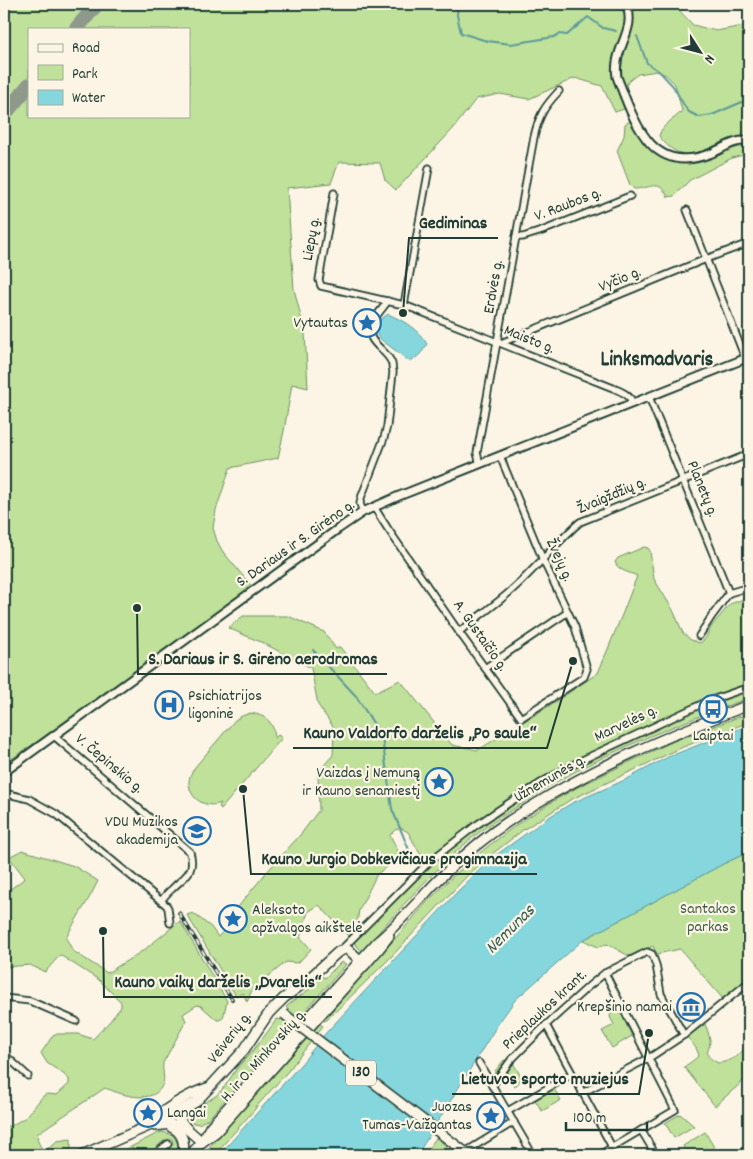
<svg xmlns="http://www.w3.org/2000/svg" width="753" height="1159" viewBox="0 0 753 1159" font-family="Dekko,sans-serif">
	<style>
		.green { fill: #c0e19a; stroke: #708f67 }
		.water { fill: #86d7dd; stroke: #5d9999 }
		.pier { fill: #fcf5e5 }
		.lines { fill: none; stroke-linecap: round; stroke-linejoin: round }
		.stream { stroke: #5d9999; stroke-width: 2 }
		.taxiway { stroke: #8e998c; stroke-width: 15 }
		.minor-casing { stroke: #1f3d34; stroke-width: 9 }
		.tertiary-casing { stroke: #1f3d34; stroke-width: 11 }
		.primary-casing { stroke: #1f3d34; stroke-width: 12 }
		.minor { stroke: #fcf5e5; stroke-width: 5.5 }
		.tertiary { stroke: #fcf5e5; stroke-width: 7 }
		.primary { stroke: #fcf5e5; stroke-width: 9 }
		.rail-casing { stroke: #1f3d34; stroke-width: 4 }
		.rail { stroke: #fcf5e5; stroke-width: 2; stroke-dasharray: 5.5; stroke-linecap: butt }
		.primary-bridge-casing { stroke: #1f3d34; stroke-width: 12; stroke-linecap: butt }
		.primary-bridge { stroke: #fcf5e5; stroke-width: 9 }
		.labels { text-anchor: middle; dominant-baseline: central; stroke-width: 4.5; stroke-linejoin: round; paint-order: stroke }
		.shield { fill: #fcf5e5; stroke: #617469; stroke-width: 1 }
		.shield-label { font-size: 15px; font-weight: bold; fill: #1f3d34 }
		.street-label { font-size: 16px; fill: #1f3d34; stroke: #fcf5e5 }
		.poi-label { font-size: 16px; fill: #1f3d34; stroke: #fcf5e5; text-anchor: end }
		.park-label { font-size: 16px; fill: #3f5e48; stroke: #fcf5e5 }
		.water-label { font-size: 18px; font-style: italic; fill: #345c56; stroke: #fcf5e5 }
		.district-label { font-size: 21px; font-weight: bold; fill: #1f3d34; stroke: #fcf5e5 }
		.leader { fill: none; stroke: #1f3d34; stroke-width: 2 }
		.callout-dot { fill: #1f3d34; stroke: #fcf5e5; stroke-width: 2 }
		.callout-label { font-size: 18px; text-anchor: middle; font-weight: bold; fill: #1f3d34; stroke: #fcf5e5; stroke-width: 4.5; stroke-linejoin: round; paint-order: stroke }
	</style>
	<rect width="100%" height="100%" fill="#fcf5e5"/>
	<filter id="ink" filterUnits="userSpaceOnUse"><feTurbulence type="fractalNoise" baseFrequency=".02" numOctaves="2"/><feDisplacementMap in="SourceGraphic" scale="10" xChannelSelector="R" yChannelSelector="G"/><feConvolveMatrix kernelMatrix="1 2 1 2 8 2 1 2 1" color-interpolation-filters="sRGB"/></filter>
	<g filter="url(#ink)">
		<g class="green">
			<polygon points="4,4 90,4 69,29 29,29 29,76 4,105"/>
			<path d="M105 4H673L693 25 716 31 749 25V136C740 135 731 139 722 143 696 155 679 163 659 136 662 124 674 120 682 111L675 84 666 75 657 71 638 74 630 80 626 85V92L633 106 615 112 602 86 575 78 529 99 500 94 476 99 453 129 396 190 385 180 380 163 339 162 331 183 287 188 294 289 305 333 308 388 292 384 284 431 278 458 230 468 216 510 213 528 217 541 223 552 254 589 74 717 4 764V122L6 123 29 96V116H189V29H84Z"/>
			<path d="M630 121C645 149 662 169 697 161 704 159 712 156 719 153 729 150 739 146 749 146V155L747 154 732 158 690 180 674 196 668 197C659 178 650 189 634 189L630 185 617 151 624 136 625 124Z"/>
			<path d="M644 547 648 548 650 551 654 579 673 610 683 633 691 640 700 643 705 639 711 627 730 604 749 597V659L745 666 749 680V698C684 721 619 747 558 781 546 787 535 796 523 803 506 814 489 824 473 837 432 871 398 911 362 951L356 945 354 942 361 934 411 883 468 828 439 849 424 861 408 832 401 828 395 830 390 835 398 851 399 856 396 860 377 874 359 910 356 930 349 937 319 905 308 912 300 937 311 949 298 963 286 962 252 990 247 1002 243 993 236 996 187 915 193 913 211 927 218 937 226 928 235 927 242 919 243 915 241 910 238 907 265 874 301 834 319 810 318 772 333 755 334 728 318 705 311 668 263 643 228 628 243 616H288L324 632 336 649 340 647 375 692 400 680 452 745 478 750 549 706 598 673 624 610 637 576C629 572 618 571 615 562L618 558Z"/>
			<path d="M250 713C266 715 274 722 275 738L278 735 282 738 221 809 219 807 221 803C207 809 189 800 189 782 189 776 192 772 195 767L235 720 242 716Z"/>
			<polygon points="749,713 749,722 683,747 570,800 523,830 487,858 466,877 391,957 327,1020 323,1021 427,902 450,879 482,851 516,825 550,803 578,787 625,764 674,741"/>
			<path d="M22 850 74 866 98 881C89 901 76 918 66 938L73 951 107 973 144 950 180 921 227 1001 223 1018 219 1020H217L201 1006 197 1005 183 1014 186 1021 163 1063C162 1070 165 1077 163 1083 157 1103 130 1097 116 1092 112 1091 109 1089 105 1088L38 1133C36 1139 39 1144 42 1149L46 1150 57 1141 71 1139V1150L56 1155H4V1123L9 1127 26 1117 43 1096 47 1094 57 1095 69 1084V1079L62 1073 47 1063 41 1053 54 1034H78L93 1039 110 1021 121 1007V1002L99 980 60 955 45 972 30 965 4 967V894L25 878 9 857Z"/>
			<polygon points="749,852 749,977 723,999 680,949 657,954 653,946 629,956 607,944 598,947 583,940 723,864"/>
			<path d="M341 962 346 964 344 967 208 1119 199 1124 193 1123C190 1119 189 1116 192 1111L217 1095 225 1086 237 1068 260 1042 277 1019 281 1020 289 1011 286 1007 287 1006 312 987 321 976 325 978Z"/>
			<polygon points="619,1009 632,1036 612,1048 602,1031 614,1025 610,1017 611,1012"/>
			<polygon points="320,1024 323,1026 289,1070 257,1106 255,1106 256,1108 214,1155 202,1155"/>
			<path d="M705 1024C707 1029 709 1034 710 1040 710 1053 701 1054 718 1063 730 1062 746 1054 746 1040L749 1039V1076L715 1106 684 1067C689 1063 695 1060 699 1055L696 1048 687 1037Z"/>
			<polygon points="504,1060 513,1063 522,1078 515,1087 509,1079 506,1081 493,1081 495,1071"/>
			<polygon points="554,1089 561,1100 542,1111 535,1100"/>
			<polygon points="680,1114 694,1126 674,1138 665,1123"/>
			<path d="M163 1132 173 1135C177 1142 180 1147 177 1155H158L171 1145 173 1144 172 1139C162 1138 156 1149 150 1155H110L121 1152 158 1133Z"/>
			<polygon points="705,1132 714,1147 712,1148 715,1153 712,1155 687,1155 683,1146"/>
			<polygon points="436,1138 446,1145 446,1150 441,1155 424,1155"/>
		</g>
		<g class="water">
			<path d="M388 314C404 321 418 329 427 344 422 353 418 358 409 361L379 338 374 330 380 320Z"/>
			<polygon points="749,725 749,852 723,864 583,940 515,1000 498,1024 417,1155 219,1155 302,1063 324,1035 459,890 492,858 549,817 572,803 625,780 668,757"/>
		</g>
		<polygon class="pier" points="320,1035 439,1125 433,1135 313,1044"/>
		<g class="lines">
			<g class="stream">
				<polyline points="458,4 457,15 461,33 487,41 511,44 554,37 559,34 567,35 588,17 603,28 616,31"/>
				<polyline points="637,36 647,63 660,72 673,86 685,107 689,112 699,117 712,115 749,99"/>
				<polyline points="313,650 356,696 382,737 392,809 412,857"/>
			</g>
			<g class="taxiway">
				<polyline points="76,29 97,4"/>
				<polyline points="4,115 29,85"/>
			</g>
			<defs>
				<g id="minor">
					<path d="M334 193 319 280 321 286 404 305 613 388C622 392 629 394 633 403"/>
					<polyline points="687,210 749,368"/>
					<polyline points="516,237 523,237 542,231 630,196"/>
					<polyline points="404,305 429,168"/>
					<polyline points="501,343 706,259 749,243"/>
					<polyline points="649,397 729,593"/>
					<path d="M480 464 477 453 534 137C539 115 544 107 559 91"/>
					<polyline points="374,507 388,529 459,632 521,718 584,677 587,669 575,627 543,560 500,456"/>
					<path d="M363 512 360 504 361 498 384 438 387 426 393 372C393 372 392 365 392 364 388 349 363 343 372 324 375 316 383 308 388 301"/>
					<path d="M459 632C477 617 497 604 514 588 537 567 557 542 580 522L749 454"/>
					<polyline points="699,636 712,616 729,593 749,587"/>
					<polyline points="485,668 568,612"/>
					<path d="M54 736 190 852C196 874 184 876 172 889 168 892 164 897 161 901"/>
					<polyline points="4,793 29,799 56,814 166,905 168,908 170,923"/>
					<polyline points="342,949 429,862 475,826 509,803 544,781 580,761 706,702 749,687"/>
					<polyline points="4,998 30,1001 76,1021"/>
					<polyline points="546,1025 612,1147"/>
					<polyline points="4,1054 28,1076"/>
					<polyline points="479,1063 533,1155"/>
					<polyline points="492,1086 511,1060 546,1025 589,986 605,973 647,952 652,954 656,965 661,994 684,1035"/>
					<polyline points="582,1093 649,1058 684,1035 749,982"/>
					<polyline points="508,1111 572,1074"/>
					<polyline points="641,1130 656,1155"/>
					<polyline points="465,1152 514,1122"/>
					<polyline points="154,1155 168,1144"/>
					<polyline points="599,1155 675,1110 605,973"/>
				</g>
				<g id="tertiary">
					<path d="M626 4C638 30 612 48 617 77 634 120 650 176 709 154 723 149 734 139 749 141"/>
					<polyline points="4,772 338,529 363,512 399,496 749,357"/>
				</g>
				<g id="primary">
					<polyline points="315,1038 465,1152 461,1155"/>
					<polyline points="175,1113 186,1128 202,1142"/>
					<path d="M150 1122C165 1109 188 1094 207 1088"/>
					<polyline points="155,1126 171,1124 186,1128"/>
					<path d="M171 1127C183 1132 185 1143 183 1155"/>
					<path d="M202 1142 210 1127 377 942C395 927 409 911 425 894 440 877 457 862 474 847 522 808 575 780 630 754 669 736 709 720 749 705"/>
					<polyline points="82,1155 160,1121 196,1102 244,1050 269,1013 284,998 304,983 338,952 345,949 349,950 365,965"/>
					<polyline points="190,1155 202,1142 216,1132 378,950 389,936"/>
				</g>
			</defs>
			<use href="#minor" class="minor-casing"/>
			<use href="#tertiary" class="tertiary-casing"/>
			<use href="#primary" class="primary-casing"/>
			<use href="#minor" class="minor"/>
			<use href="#tertiary" class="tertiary"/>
			<use href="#primary" class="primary"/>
			<defs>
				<polyline id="rail" points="179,913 232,999"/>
			</defs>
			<use href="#rail" class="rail-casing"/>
			<use href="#rail" class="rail"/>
			<defs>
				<polyline id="primary-bridge" points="284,1014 315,1038"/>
			</defs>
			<use href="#primary-bridge" class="primary-bridge-casing"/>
			<use href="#primary-bridge" class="primary-bridge"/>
		</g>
	</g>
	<defs>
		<symbol id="sight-ring" viewBox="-11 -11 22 22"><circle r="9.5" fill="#fcf5e5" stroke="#1f6fb2" stroke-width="1.5"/><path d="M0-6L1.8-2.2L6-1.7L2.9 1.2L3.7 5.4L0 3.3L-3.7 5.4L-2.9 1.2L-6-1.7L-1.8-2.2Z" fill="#1f6fb2"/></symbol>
		<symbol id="hospital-ring" viewBox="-11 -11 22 22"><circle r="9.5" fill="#fcf5e5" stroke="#1f6fb2" stroke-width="1.5"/><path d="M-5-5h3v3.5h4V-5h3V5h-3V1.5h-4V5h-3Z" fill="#1f6fb2"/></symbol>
		<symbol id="bus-ring" viewBox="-11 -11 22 22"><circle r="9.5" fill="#fcf5e5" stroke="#1f6fb2" stroke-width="1.5"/><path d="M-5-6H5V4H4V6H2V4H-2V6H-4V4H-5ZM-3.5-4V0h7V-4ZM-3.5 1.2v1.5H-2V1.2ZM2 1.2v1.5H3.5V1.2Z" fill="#1f6fb2"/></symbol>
		<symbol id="university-ring" viewBox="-11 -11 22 22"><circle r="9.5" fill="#fcf5e5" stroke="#1f6fb2" stroke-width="1.5"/><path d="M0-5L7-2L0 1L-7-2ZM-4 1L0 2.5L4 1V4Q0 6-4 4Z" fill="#1f6fb2"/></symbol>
		<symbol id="museum-ring" viewBox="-11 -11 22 22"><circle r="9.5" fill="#fcf5e5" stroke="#1f6fb2" stroke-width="1.5"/><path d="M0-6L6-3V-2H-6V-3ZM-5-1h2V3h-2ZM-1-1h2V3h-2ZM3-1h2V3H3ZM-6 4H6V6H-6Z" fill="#1f6fb2"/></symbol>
	</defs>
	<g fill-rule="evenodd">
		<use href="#sight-ring" x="351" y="307" width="32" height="32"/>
		<use href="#hospital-ring" x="153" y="689" width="32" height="32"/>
		<use href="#bus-ring" x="697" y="693" width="32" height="32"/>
		<use href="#sight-ring" x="423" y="766" width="32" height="32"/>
		<use href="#university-ring" x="181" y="815" width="32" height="32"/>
		<use href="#sight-ring" x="217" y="903" width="32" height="32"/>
		<use href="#museum-ring" x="675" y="991" width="32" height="32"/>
		<use href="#sight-ring" x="132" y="1097" width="32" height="32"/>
		<use href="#sight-ring" x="475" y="1100" width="32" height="32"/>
	</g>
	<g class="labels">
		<rect class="shield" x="346" y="1060.5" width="30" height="25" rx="4"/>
		<g class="shield-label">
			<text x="361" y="1073">130</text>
		</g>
		<g class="street-label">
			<text transform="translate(568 205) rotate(-21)">V. Raubos g.</text>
			<text transform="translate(312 239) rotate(-80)">Liepų g.</text>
			<text transform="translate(620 280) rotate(-22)">Vyčio g.</text>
			<text transform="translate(494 287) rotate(-80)">Erdvės g.</text>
			<text transform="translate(529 340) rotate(22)">Maisto g.</text>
			<text transform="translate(702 489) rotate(68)">Planetų g.</text>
			<text transform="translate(612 496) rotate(-23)">Žvaigždžių g.</text>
			<text transform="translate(296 544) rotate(-35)">S. Dariaus ir S. Girėno g.</text>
			<text transform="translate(559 560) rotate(66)">Žvejų g.</text>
			<text transform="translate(480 636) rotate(55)">A. Gustaičio g.</text>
			<text transform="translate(626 724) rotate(-25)">Marvelės g.</text>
			<text transform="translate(109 764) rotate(40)">V. Čepinskio g.</text>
			<text transform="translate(550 779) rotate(-30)">Užnemunės g.</text>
			<text transform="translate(545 1010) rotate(-43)">Prieplaukos krant.</text>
			<text transform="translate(230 1038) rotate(-52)">Veiverių g.</text>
			<text transform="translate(264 1056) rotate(-48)">H. ir O. Minkovskių g.</text>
		</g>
		<g class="poi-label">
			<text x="348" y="323">Vytautas</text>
			<text x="188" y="696" text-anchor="start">Psichiatrijos<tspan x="188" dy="18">ligoninė</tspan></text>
			<text x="713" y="736" text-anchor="middle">Laiptai</text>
			<text x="420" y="773">Vaizdas į Nemuną<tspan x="420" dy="18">ir Kauno senamiestį</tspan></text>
			<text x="178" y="822">VDU Muzikos<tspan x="178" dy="18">akademija</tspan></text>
			<text x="252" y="910" text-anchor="start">Aleksoto<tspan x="252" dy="18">apžvalgos aikštelė</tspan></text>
			<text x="672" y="1007">Krepšinio namai</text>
			<text x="472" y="1107">Juozas<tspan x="472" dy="18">Tumas-Vaižgantas</tspan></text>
			<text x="167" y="1113" text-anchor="start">Langai</text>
		</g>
		<g class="park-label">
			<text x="708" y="909">Santakos<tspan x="708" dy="18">parkas</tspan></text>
		</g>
		<g class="water-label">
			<text transform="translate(511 930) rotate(-45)">Nemunas</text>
		</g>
		<g class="district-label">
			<text x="657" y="361">Linksmadvaris</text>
		</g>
	</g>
	<path class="leader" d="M403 313L409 238H498M137 608L138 674H387M573 661L547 748H293M243 789L251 874H537M103 931L104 997H332M649 1033L639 1094H452"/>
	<g class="callout-dot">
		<circle cx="403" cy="313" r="5"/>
		<circle cx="137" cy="608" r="5"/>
		<circle cx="573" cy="661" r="5"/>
		<circle cx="243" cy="789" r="5"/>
		<circle cx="103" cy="931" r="5"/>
		<circle cx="649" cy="1033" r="5"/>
	</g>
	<g class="callout-label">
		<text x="453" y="228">Gediminas</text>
		<text x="263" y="664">S. Dariaus ir S. Girėno aerodromas</text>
		<text x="420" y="738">Kauno Valdorfo darželis „Po saule“</text>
		<text x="394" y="864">Kauno Jurgio Dobkevičiaus progimnazija</text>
		<text x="218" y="987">Kauno vaikų darželis „Dvarelis“</text>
		<text x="545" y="1084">Lietuvos sporto muziejus</text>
	</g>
	<rect width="753" height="1159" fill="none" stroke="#fcf5e5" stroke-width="20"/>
	<rect x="10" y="10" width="733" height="1139" fill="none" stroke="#1f3d34" stroke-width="2" filter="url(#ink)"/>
	<rect x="28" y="28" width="162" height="90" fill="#fcf5e5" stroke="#a4ab9e"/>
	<rect x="38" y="44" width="25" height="8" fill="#fcf5e5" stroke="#a4ab9e"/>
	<text x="72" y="52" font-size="15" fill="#1f3d34">Road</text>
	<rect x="38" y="65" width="25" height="15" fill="#c0e19a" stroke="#a4ab9e"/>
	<text x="72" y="78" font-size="15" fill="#1f3d34">Park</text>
	<rect x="38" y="90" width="25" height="15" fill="#86d7dd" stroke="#a4ab9e"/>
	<text x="72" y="102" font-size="15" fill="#1f3d34">Water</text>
	<g transform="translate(700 52) rotate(126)" stroke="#fcf5e5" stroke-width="4" paint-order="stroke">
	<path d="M0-4L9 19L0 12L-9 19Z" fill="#1f3d34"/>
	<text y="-8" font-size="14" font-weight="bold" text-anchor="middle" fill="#1f3d34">N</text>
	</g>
	<path d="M566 1122v8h81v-8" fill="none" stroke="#1f3d34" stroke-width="2.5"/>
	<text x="573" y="1122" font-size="15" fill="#1f3d34" stroke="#fcf5e5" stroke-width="4" paint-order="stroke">100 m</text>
</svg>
